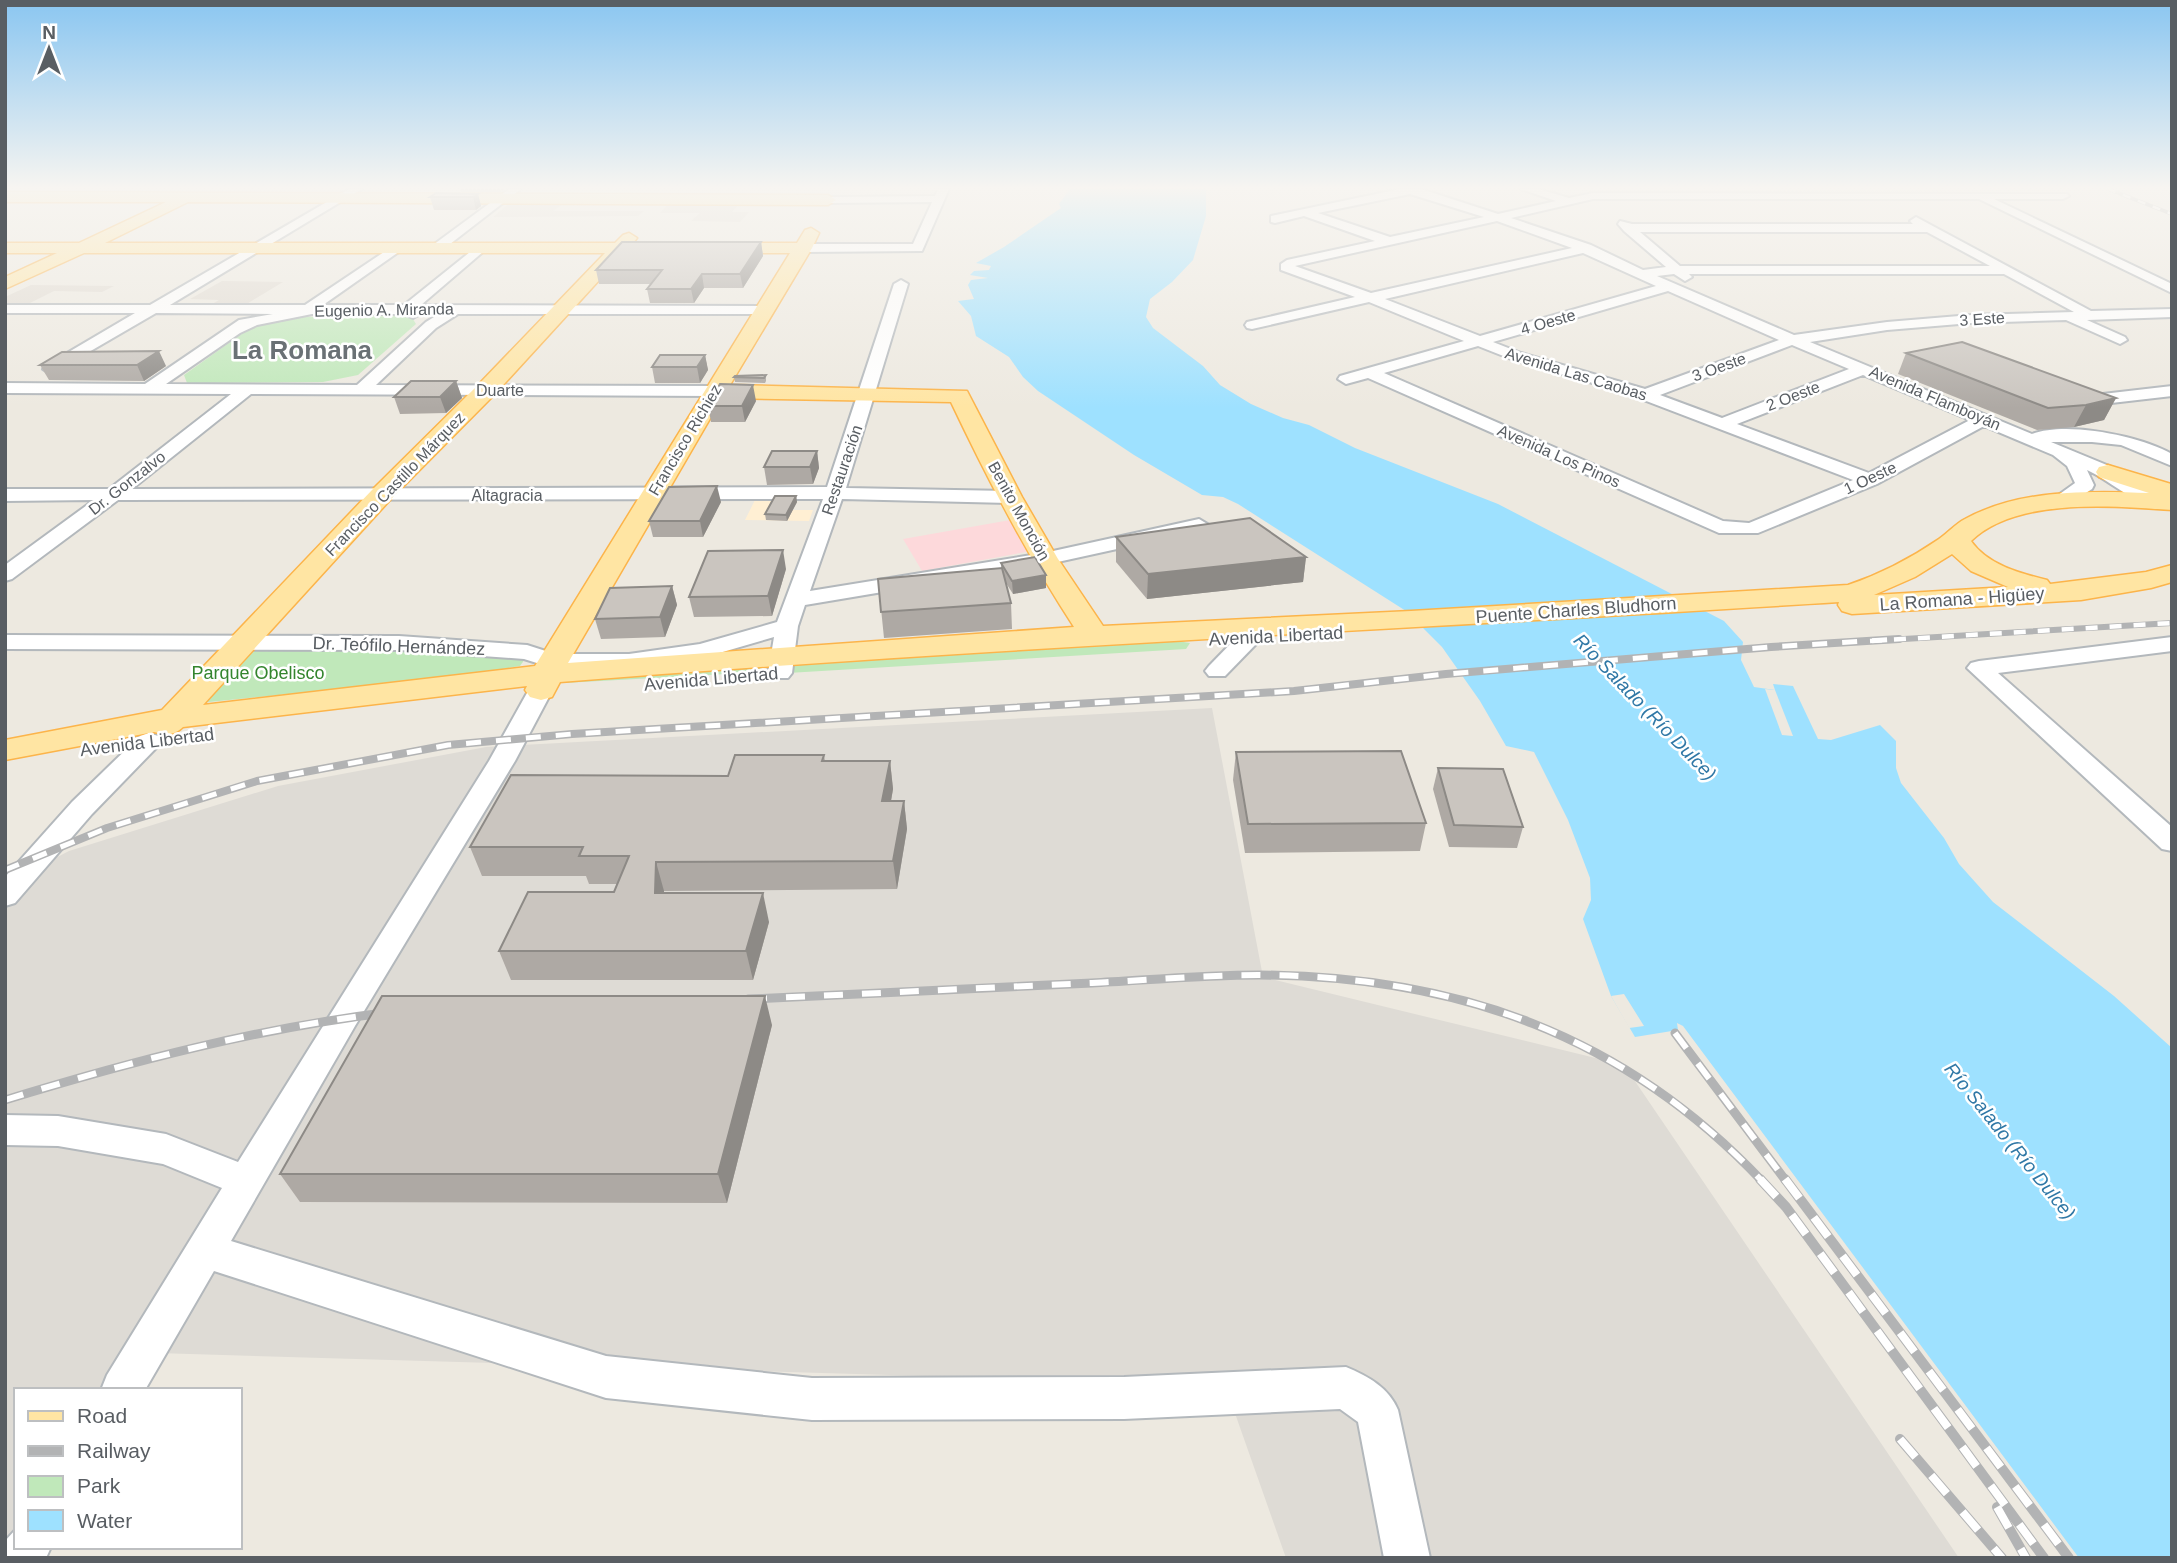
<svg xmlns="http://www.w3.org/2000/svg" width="2177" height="1563" viewBox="0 0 2177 1563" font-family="Helvetica,sans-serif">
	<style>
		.commercial { fill: #ffefd3 }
		.industrial { fill: #dedbd5 }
		.education { fill: #e0dad1 }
		.medical { fill: #fdd9db }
		.green { fill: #c0e8ba }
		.water { fill: #9ee1ff }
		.pier { fill: #ede9e0 }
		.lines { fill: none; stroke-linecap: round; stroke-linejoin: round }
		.minor-casing { stroke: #b3b8bc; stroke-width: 4 }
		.major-casing { stroke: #fcb44a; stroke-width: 3 }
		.minor { fill: #fff; fill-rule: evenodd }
		.major { fill: #ffe5a3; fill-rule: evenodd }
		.rail-far4-casing { stroke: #b2b3b4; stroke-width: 3.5 }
		.rail-far3-casing { stroke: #b2b3b4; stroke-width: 6 }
		.rail-far2-casing { stroke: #b2b3b4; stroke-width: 8 }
		.rail-far1-casing { stroke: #b2b3b4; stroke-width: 9 }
		.rail-casing { stroke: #b2b3b4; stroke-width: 10 }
		.rail-far4 { stroke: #fff; stroke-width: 2.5; stroke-dasharray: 8; stroke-linecap: butt }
		.rail-far3 { stroke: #fff; stroke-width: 4.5; stroke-dasharray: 12; stroke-linecap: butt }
		.rail-far2 { stroke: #fff; stroke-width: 5; stroke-dasharray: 15; stroke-linecap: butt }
		.rail-far1 { stroke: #fff; stroke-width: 6; stroke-dasharray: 19; stroke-linecap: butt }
		.rail { stroke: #fff; stroke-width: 8; stroke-dasharray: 24; stroke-linecap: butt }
		.wall { fill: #aea9a4 }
		.shaded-wall { fill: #8d8a86 }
		.building { fill: #cac5bf; stroke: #8d8a86; stroke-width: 2 }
		.labels { text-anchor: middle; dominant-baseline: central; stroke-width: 5; stroke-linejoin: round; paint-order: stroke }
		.far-street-label { font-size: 16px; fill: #595e63; stroke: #fff }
		.street-label { font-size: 18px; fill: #595e63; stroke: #fff }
		.park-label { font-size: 18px; fill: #34852e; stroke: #fff }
		.water-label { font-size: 19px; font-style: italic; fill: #3078a6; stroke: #fff }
		.far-town-label { font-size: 26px; font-weight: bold; fill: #6a7175; stroke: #fff }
	</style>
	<rect width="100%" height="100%" fill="#ede9e0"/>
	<polygon class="commercial" points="757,496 778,496 772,510 813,510 809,521 745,520"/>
	<polygon class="industrial" points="1212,708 1263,977 1624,1065 1959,1558 1286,1558 1225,1385 157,1353 137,1390 16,1390 16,1547 5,1558 5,884 69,851 278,786 486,747"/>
	<g class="education">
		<polygon points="672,200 742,201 732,212 749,212 740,222 691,221 700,213 660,213"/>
		<polygon points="511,202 566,202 553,211 644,211 638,216 493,217"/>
		<polygon points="222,281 283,282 240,308 207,307 219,300 190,299"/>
		<polygon points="31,285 114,286 102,292 54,291 26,305 5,305 5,297"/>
	</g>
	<polygon class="medical" points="1016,519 1037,550 922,571 903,539"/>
	<g class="green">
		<polygon points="411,316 416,324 358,375 323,382 187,383 184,375 258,322 286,317"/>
		<polygon points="1177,641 1190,643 1186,649 788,673 789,665"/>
		<polygon points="248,649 502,651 527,656 520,666 449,678 199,703"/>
		<polygon points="763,658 762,672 564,683 567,671"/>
	</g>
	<polygon class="water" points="1070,189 1206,189 1206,216 1193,260 1172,282 1150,299 1146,317 1153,328 1203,366 1220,385 1251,404 1283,418 1309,425 1355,448 1498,504 1724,621 1743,642 1741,660 1754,687 1775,690 1773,684 1793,686 1818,739 1831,740 1880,725 1896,741 1896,768 1901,783 1944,838 1959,864 1993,902 2114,996 2172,1048 2172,1558 2079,1558 1683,1026 1677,1023 1678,1030 1635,1037 1611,996 1583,919 1591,900 1590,878 1568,820 1534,752 1506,746 1480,701 1442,647 1406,611 1238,504 1223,497 1202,495 1134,455 1038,391 1023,377 1009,357 976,336 971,316 958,301 974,299 968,285 971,280 988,278 970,275 974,271 989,270 991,266 976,263 1004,247 1061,208 1059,204"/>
	<g class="pier">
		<polygon points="1765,689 1775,690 1793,736 1782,735"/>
		<polygon points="1624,994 1644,1026 1629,1028 1611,996"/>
	</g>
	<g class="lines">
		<defs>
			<g id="minor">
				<path d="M349 189H362L170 305H305L396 244 400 245V251L323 305H404L480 244 484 245V251L421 305 763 306 770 310 763 314H458L436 328 376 385 714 386 722 391 714 396 251 394 132 489 827 487 894 284 901 280 908 284 846 488 1009 491 1018 497 1009 503 842 499 810 591 1044 553 1199 519 1209 525 1199 531 1044 565 805 605 798 626 792 673 788 678H772L768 673 774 637 702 658 629 668H553L524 659 399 650 5 649V635L399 636 527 645 555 654H629L700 644 777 622 823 499 118 500 12 579 5 581V565L94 500 5 501V489H109L231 394 5 393V383L145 384 239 320 273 314 156 313 51 374 43 369 45 366 135 313H5V305H150ZM312 314H403L413 318 420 314H439L426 322 357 385 166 384 240 333 257 325Z"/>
				<polygon points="509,189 521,189 441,251 433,251 433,245"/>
				<polygon points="938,189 949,189 922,251 804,252 798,248 804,244 913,244 932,202 828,203 822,200 828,197 935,196"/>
				<path d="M1400 189H1421L1498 214 1556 201 1521 189H1539L1569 198 1593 193 2067 194 2069 196 2063 199H1994L2172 284V293L1979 199H1593L1511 218 1591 245 1643 270 1666 267 1624 231 1618 224 1620 221 1632 224H1913L1910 221 1916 217 2091 311 2172 309V317L2087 320 2125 337 2127 340 2120 344 2066 320 1971 323 1887 330 1810 342 2032 434C2067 421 2140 436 2172 454V466L2121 445 2092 442H2051L2114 468 2162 501 2159 505C2141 509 2106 478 2087 470L2094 485 2092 489 2067 505H2053L2050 501 2075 483 2067 466 2053 455 1984 426 1877 484 1758 533H1719L1368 378 1346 384 1338 379 1340 376 1464 341 1369 302 1252 329 1247 328 1245 325 1247 322 1355 297 1281 270V264L1287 260 1375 241 1304 216 1275 223 1271 222V216ZM1410 194 1484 217 1390 237 1318 213ZM1497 221 1572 248 1371 293 1295 266ZM1640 232H1927L1990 266H1680ZM1583 253 1656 286 1480 336 1385 299ZM1674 274 1685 281 1692 277 1689 274H2004L2074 312 1971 315 1887 322 1794 335 1657 276ZM1668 291 1779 340 1645 389 1521 353 1493 342ZM1792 345 1849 369 1722 418 1660 395ZM1478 346 1511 359 1620 391 1853 480 1749 523 1723 521 1384 373ZM1863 375 1970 420 1869 473 1737 424Z"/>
				<polygon points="2172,386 2172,396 2094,405 2086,400 2094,395"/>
				<polygon points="1251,629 1259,631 1262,636 1259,641 1225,676 1209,676 1205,671 1209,666 1243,631"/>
				<polygon points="2172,637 2172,651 1998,673 2172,827 2172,851 2162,849 1967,668 1971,663 1979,661"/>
				<path d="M539 686 547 688 551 693 515 761 355 1026 231 1241 606 1356 812 1378 1124 1377 1346 1367C1368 1376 1389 1388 1398 1410L1430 1558H1384L1358 1422 1340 1409 1124 1419 812 1420 606 1398 214 1271 145 1390H101L107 1375 222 1188 163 1164 58 1146 5 1145V1115L58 1116 166 1134 238 1162 489 761 527 693 531 688Z"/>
				<polygon points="149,733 158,736 162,741 158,746 92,814 15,903 5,906 5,877 72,802 140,736"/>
				<polygon points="16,1529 16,1547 51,1547 46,1558 5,1558 5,1541"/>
			</g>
			<path id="major" d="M5 192 828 195 836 200 828 205 188 202 105 243H615L623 235 629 233 637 238 633 243H664L672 248 664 253H624L494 395 390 500 203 705 535 666 790 253H716L708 248 716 243H797L805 230 811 228 819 233 812 248 730 385 967 391 1022 497 1058 559 1103 626 1411 611 1848 585C1881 574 1911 558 1939 539 1948 533 1955 524 1965 519 2020 489 2088 491 2149 493L2099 477 2096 472 2099 467 2108 465 2171 484 2172 510C2113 506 2016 497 1971 541 1988 565 2019 573 2047 580L2050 584 2146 572 2172 565V582L2151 588 2081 600 1852 614 1842 611 1838 605 1839 602C1413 629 986 648 560 682L552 697 541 700 530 697 525 690 527 686 183 727C174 736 165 735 154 732L5 760V740L162 710 372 490 478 385 605 253H84L5 289V277L57 253H5V243H79L166 202H5ZM722 398 951 402C988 480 1027 555 1074 627L568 663ZM1952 554 1971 571 2008 587 1874 595 1915 577Z"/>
		</defs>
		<use href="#minor" class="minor-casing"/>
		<use href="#major" class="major-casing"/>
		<use href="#minor" class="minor"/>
		<use href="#major" class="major"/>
		<defs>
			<polyline id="rail-far4" points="2108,189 2172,214"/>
			<polyline id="rail-far3" points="1870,641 2172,623"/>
			<polyline id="rail-far2" points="5,870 107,828 257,781 448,745 572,734 1294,691 1446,674 1771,647 1899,639"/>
			<g id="rail-far1">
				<path d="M748 999C863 994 978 988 1092 983 1148 980 1204 975 1259 975 1457 976 1624 1035 1762 1181"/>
				<polyline points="1675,1033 1786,1181"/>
				<path d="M5 1100C132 1061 259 1028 391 1012"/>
			</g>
			<g id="rail">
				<polyline points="1760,1179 1786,1207 2044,1558"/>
				<polyline points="1785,1179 2069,1558"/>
				<polyline points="1900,1439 2002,1558"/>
				<polyline points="1997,1507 2026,1558"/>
			</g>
		</defs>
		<use href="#rail-far4" class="rail-far4-casing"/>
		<use href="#rail-far3" class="rail-far3-casing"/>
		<use href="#rail-far2" class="rail-far2-casing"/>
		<use href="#rail-far1" class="rail-far1-casing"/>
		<use href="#rail" class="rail-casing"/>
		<use href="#rail-far4" class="rail-far4"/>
		<use href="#rail-far3" class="rail-far3"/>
		<use href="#rail-far2" class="rail-far2"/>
		<use href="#rail-far1" class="rail-far1"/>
		<use href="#rail" class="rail"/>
	</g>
	<g class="wall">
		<polygon points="460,189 504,189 500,192 461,192"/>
		<polygon points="478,194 481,206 476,210 434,210 430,197"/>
		<polygon points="761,242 763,256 743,288 704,288 694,303 650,303 647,289 651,284 599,284 596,270"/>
		<polygon points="1906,353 2116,398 2104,420 2074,427 2037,430 1898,374"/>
		<polygon points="705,355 708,370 700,383 655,383 652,367"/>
		<polygon points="40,365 166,366 144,381 49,380"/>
		<polygon points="766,375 766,381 765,383 735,382 734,377"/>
		<polygon points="456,381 462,398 446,413 400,414 394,397"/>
		<polygon points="756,401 745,422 711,422 708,406"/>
		<polygon points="817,451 819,468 813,484 767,485 764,467"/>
		<polygon points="796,496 797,502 787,521 766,520 765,514"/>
		<polygon points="721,502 703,537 653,537 649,521"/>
		<polygon points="1116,537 1306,557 1303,582 1147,599 1116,562"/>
		<polygon points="1001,563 1046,588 1013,594 1006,583 1011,603 1012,629 884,638 878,579 1001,568"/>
		<polygon points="786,569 772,616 694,617 689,597"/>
		<polygon points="672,586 677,605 665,637 601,639 595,619"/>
		<polygon points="1236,752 1426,823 1420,851 1245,853 1233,780"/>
		<polygon points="824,755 825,761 890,761 893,789 891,801 904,801 907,829 897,889 664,891 664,893 769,922 753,980 511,980 499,951 614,892 617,884 589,884 586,876 482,876 470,847 728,776"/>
		<polygon points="1438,768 1523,827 1517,848 1449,847 1433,789"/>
		<polygon points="772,1025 727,1203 300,1202 280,1174"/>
	</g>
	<g class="shaded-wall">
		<polygon points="478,194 481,206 476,210 473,197"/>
		<polygon points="761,242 763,256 743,288 740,274"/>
		<polygon points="702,274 704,288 694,303 691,289"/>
		<polygon points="159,351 166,366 144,381 137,365"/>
		<polygon points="705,355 708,370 700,383 697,367"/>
		<polygon points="456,381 462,398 446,413 440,397"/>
		<polygon points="753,385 756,401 745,422 742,406"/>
		<polygon points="2116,398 2104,420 2074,427 2086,405"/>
		<polygon points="817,451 819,468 813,484 810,467"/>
		<polygon points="717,486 721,502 703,537 700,521"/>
		<polygon points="796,496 797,502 787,521 786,515"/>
		<polygon points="783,550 786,569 772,616 768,596"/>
		<polygon points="1306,557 1303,582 1147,599 1148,574"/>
		<polygon points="1046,575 1046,588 1013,594 1012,581"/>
		<polygon points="672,586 677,605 665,637 660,617"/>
		<polygon points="890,761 893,789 886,829 882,801"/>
		<polygon points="904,801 907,829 897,889 893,861"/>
		<polygon points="656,862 664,891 664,922 655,893"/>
		<polygon points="763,893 769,922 753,980 746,951"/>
		<polygon points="765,996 772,1025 727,1203 718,1174"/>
	</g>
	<g class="building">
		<polygon points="436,193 478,194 473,197 430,197"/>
		<polygon points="622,242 761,242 740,274 702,274 691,289 647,289 662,270 596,270"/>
		<polygon points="1962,342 2116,398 2086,405 2048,408 1906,353"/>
		<polygon points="159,351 137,365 40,365 62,352"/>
		<polygon points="660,355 705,355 697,367 652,367"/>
		<polygon points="766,375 764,378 734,377 735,376"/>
		<polygon points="411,381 456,381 440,397 394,397"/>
		<polygon points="720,384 753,385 742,406 708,406"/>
		<polygon points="772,451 817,451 810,467 764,467"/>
		<polygon points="717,486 700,521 649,521 669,487"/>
		<polygon points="775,496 796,496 786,515 765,514"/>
		<polygon points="1250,518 1306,557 1148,574 1116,537"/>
		<polygon points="783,550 768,596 689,597 708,551"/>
		<polygon points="1035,557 1046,575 1012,581 1001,563"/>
		<polygon points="1002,568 1011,603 881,612 878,579"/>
		<polygon points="672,586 660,617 595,619 610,588"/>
		<polygon points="1401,751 1426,823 1248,824 1236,752"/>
		<polygon points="735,755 824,755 822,761 890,761 882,801 904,801 893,861 656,862 655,893 763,893 746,951 499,951 528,892 614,892 629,856 579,856 583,847 470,847 511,775 728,776"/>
		<polygon points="1438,768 1503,769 1523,827 1454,825"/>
		<polygon points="382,996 765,996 718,1174 280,1174"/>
	</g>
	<linearGradient id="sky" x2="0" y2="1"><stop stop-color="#8ac6f1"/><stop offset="0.46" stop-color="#f7f5f1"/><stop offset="1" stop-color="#f7f5f1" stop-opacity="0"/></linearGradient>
	<rect width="2177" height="408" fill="url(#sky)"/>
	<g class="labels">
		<g class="far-street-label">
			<text transform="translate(384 310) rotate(-1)">Eugenio A. Miranda</text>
			<text transform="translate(1982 319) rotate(-4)">3 Este</text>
			<text transform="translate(1548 322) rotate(-16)">4 Oeste</text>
			<text transform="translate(1719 367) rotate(-20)">3 Oeste</text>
			<text transform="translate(1576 374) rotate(17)">Avenida Las Caobas</text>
			<text x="500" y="390">Duarte</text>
			<text transform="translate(1793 396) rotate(-21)">2 Oeste</text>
			<text transform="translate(1935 398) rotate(23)">Avenida Flamboyán</text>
			<text transform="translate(685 440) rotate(-59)">Francisco Richiez</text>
			<text transform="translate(1559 456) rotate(24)">Avenida Los Pinos</text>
			<text transform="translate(842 470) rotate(-71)">Restauración</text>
			<text transform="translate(1870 478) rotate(-25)">1 Oeste</text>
			<text transform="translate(127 483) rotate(-38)">Dr. Gonzalvo</text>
			<text transform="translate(395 484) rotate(-46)">Francisco Castillo Márquez</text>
			<text x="507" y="495">Altagracia</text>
			<text transform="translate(1019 511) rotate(61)">Benito Monción</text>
		</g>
		<g class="street-label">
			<text transform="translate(1962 599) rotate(-4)">La Romana - Higüey</text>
			<text transform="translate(1576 610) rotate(-4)">Puente Charles Bludhorn</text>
			<text transform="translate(1276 636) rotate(-3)">Avenida Libertad</text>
			<text transform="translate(399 646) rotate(2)">Dr. Teófilo Hernández</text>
			<text transform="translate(711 679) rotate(-5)">Avenida Libertad</text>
			<text transform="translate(147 742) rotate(-7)">Avenida Libertad</text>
		</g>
		<g class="park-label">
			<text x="258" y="673">Parque Obelisco</text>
		</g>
		<g class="water-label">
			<text transform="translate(1645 707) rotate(46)">Río Salado (Río Dulce)</text>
			<text transform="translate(2010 1141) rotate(51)">Río Salado (Río Dulce)</text>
		</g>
		<g class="far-town-label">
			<text x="302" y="350">La Romana</text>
		</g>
	</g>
	<rect width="2177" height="1563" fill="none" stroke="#595e63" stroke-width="14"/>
	<rect x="14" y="1388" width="228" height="161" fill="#ffffff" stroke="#bdbfc1" stroke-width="2"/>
	<rect x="28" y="1411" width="35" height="10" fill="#ffe5a3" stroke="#bdbfc1" stroke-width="2"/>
	<text x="77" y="1423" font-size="21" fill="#595e63">Road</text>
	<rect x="28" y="1446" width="35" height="10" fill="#b2b3b4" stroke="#bdbfc1" stroke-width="2"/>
	<text x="77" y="1458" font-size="21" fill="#595e63">Railway</text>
	<rect x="28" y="1476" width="35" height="21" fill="#c0e8ba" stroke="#bdbfc1" stroke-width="2"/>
	<text x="77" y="1493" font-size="21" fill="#595e63">Park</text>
	<rect x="28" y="1510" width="35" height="21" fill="#9ee1ff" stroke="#bdbfc1" stroke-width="2"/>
	<text x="77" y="1528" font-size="21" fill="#595e63">Water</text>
	<g transform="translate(49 49)" stroke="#ffffff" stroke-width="5" paint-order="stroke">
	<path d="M0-5L12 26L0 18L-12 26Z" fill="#595e63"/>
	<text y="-10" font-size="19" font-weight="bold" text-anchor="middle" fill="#595e63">N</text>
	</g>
</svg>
